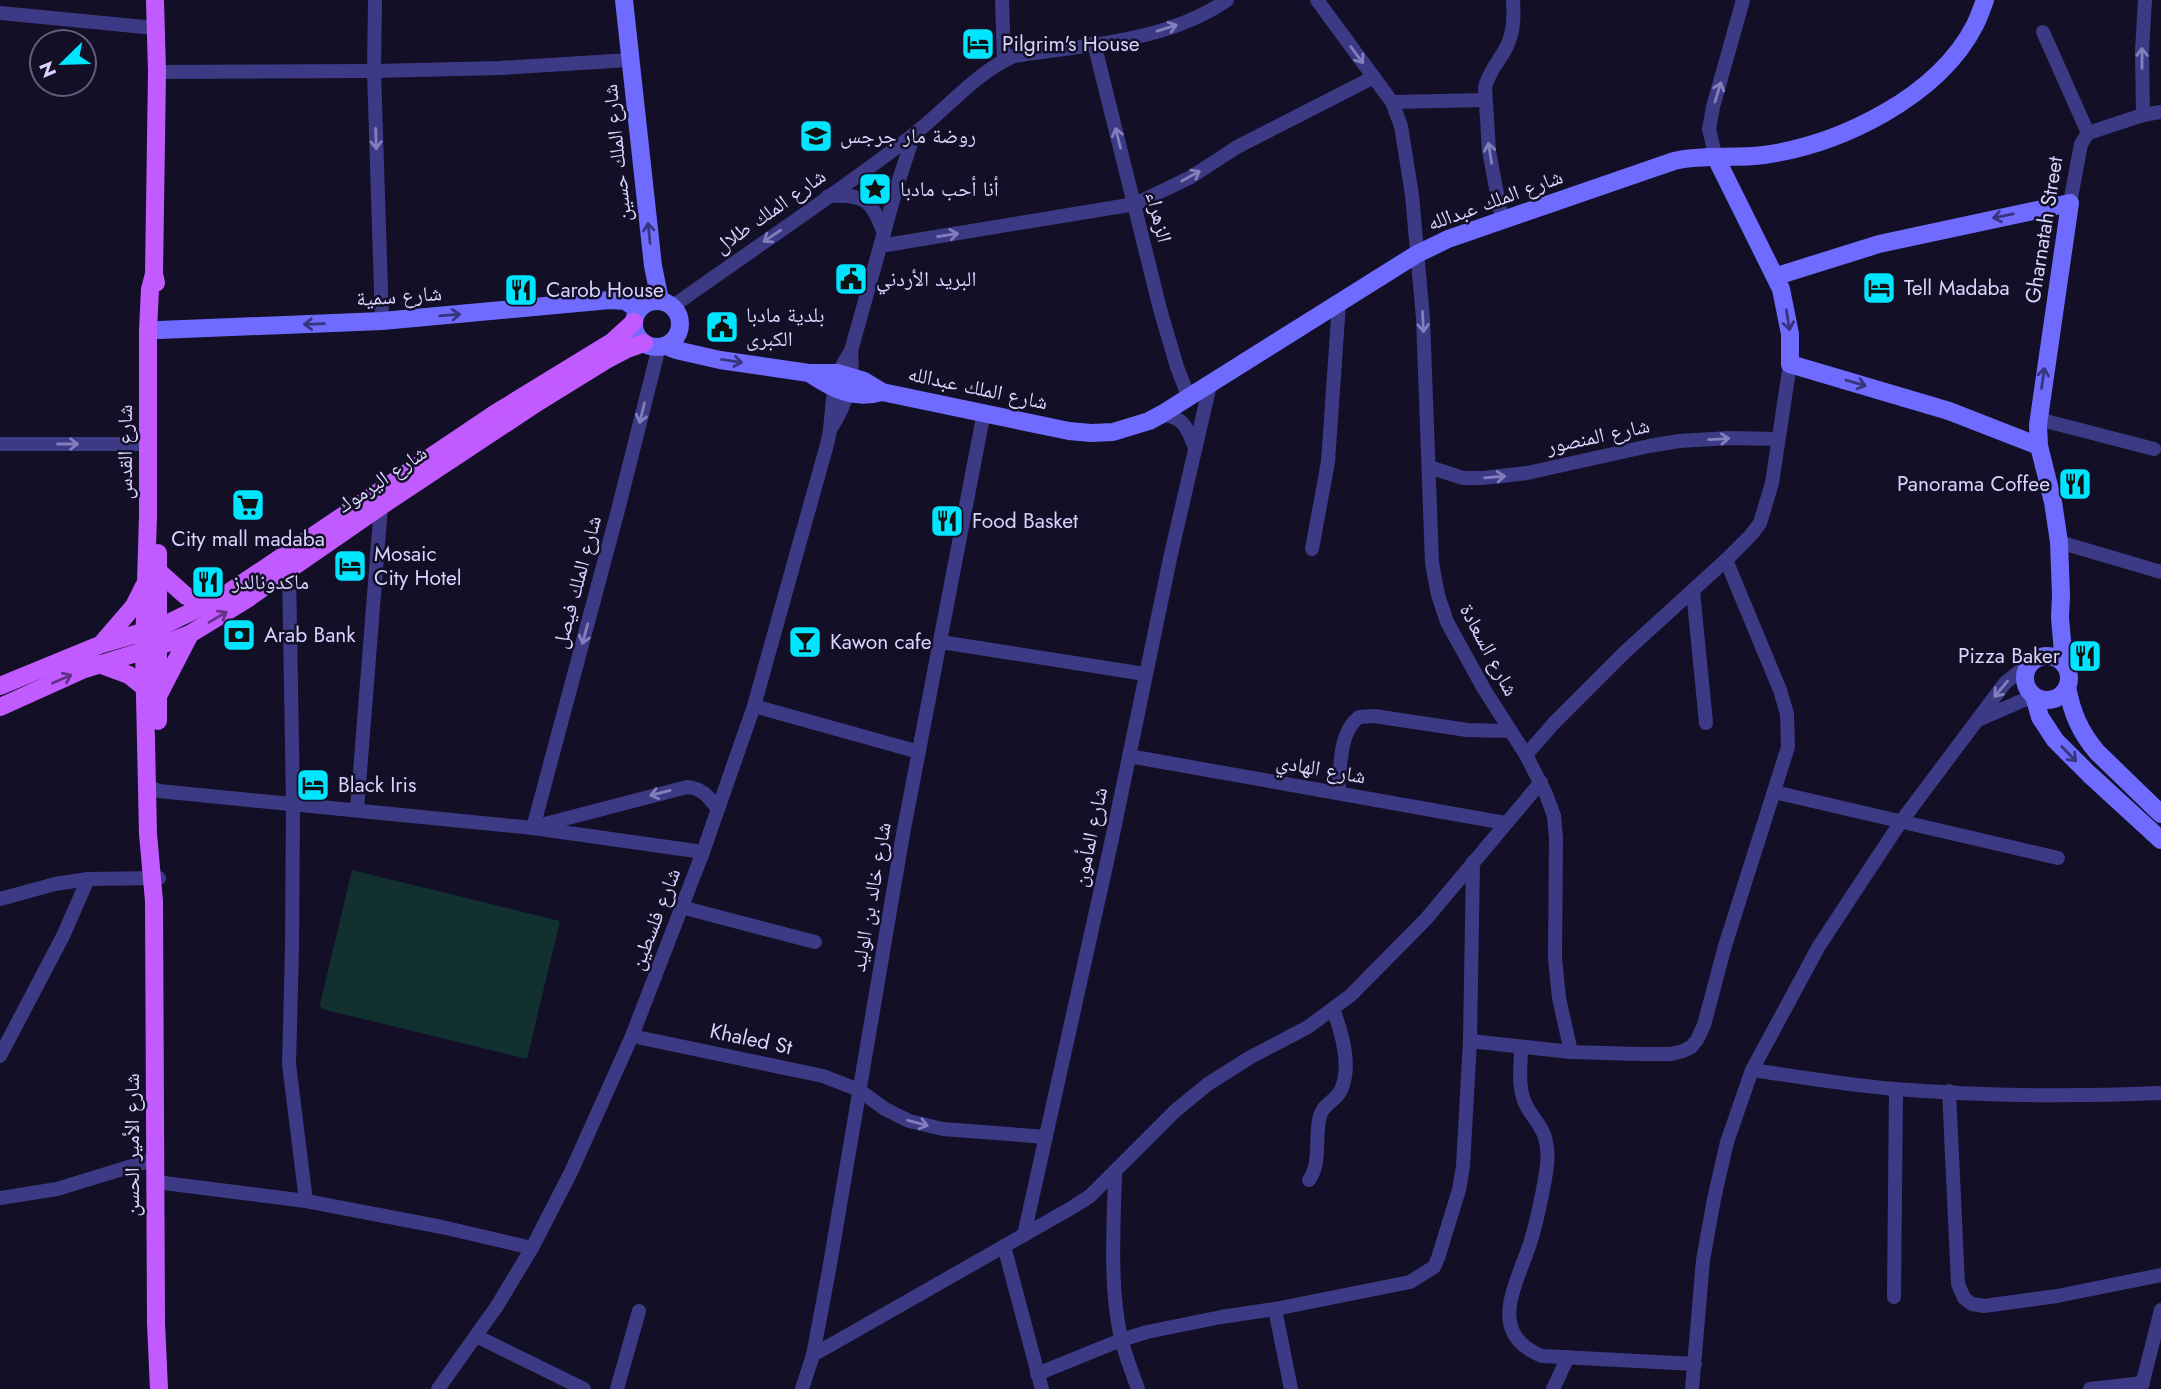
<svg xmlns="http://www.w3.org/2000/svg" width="2161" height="1389" viewBox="0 0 2161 1389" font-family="Jost,'Noto Naskh Arabic',sans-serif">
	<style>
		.park { fill: #12302f }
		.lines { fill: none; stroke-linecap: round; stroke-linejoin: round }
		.street { stroke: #3d3a85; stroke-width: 14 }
		.secondary { stroke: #6f6bff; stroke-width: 18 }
		.primary { stroke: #c25bff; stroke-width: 18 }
		.oneway { stroke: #837fbc }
		.oneway2 { stroke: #38347d }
		.oneway3 { stroke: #623188 }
		.labels { text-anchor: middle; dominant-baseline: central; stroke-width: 5; stroke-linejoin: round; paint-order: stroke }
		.poi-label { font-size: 21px; fill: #d9d4ff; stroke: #130f26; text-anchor: start }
		.street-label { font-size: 21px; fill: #d9d4ff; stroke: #130f26 }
	</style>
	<rect width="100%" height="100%" fill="#130f26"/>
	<polygon class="park" points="352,870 560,921 527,1059 322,1009 320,1004"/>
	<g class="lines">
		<g class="street">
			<polyline points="375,0 374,71 382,321"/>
			<polyline points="1002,0 1004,60"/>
			<polyline points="1317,0 1392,102 1401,126 1412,195 1423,318 1432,563 1438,595 1447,622 1484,689 1526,755 1546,794 1554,816 1556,838 1555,958 1559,998 1571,1052"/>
			<polyline points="0,13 155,28"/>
			<polyline points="2043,32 2088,133"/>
			<polyline points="1094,43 1160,309 1177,367 1189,398"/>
			<polyline points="157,72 374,71 500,68 630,60"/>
			<polyline points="1392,102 1485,100"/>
			<polyline points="2143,115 2142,51 2145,0"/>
			<polyline points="2088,133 2143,115 2161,112"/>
			<polyline points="1716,158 1709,129 1713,107 1743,0"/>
			<path d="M828 196C864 194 872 199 884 234"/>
			<polyline points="2070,203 2081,144 2088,133"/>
			<path d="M1502 220 1489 151 1485 87C1489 71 1500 60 1507 46 1514 31 1514 16 1513 0"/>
			<polyline points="880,246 1135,204 1191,177 1237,147 1374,77"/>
			<path d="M673 306C753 249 835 195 913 135 947 109 975 73 1014 56 1084 45 1167 42 1227 0"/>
			<path d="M1162 414C1185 418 1187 428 1195 448"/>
			<polyline points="2038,419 2154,449"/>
			<path d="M831 428C847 404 854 379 851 351"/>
			<polyline points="0,444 147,444"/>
			<polyline points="1429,467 1463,478 1483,478 1527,473 1649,446 1679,441 1729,438 1778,439"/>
			<polyline points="2059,542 2161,572"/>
			<polyline points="1312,549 1328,462 1339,303"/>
			<polyline points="289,570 293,803 292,948 289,1064 306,1201"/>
			<polyline points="1693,591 1706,723"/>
			<polyline points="941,642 1145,674"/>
			<polyline points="754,706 919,752"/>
			<polyline points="1980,719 2033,696"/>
			<polyline points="1526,755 1554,723 1625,652 1726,560 1751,535 1760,523 1772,483 1790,364"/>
			<polyline points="1129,756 1505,823"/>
			<polyline points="147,786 159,791 533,828 703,852"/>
			<polyline points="1774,792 2058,858"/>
			<path d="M1338 793C1341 769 1338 733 1359 717L1374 716 1467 730 1510 731"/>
			<polyline points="357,810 381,506"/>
			<path d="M541 825 687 787C703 788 709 798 718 809"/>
			<polyline points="533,828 618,510 659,347"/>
			<polyline points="0,899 55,884 88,879 159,878"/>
			<polyline points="681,907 815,942"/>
			<polyline points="632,1036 823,1076 859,1090 885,1109 909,1121 943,1129 1046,1137"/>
			<polyline points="1470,1041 1571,1052 1638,1054 1671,1054 1683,1051 1691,1047 1697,1040 1704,1025 1725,946 1788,747 1787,714 1780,690 1726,560"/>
			<path d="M1521 1047C1521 1066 1517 1087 1526 1105 1532 1118 1544 1127 1546 1142 1550 1159 1545 1178 1542 1195 1538 1214 1534 1234 1527 1252 1513 1291 1489 1335 1542 1356L1695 1364"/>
			<polyline points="0,1056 63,936 88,879"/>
			<path d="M1752 1070C1800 1077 1847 1085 1895 1089 1983 1096 2073 1097 2161 1093"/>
			<polyline points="1949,1091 1958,1284 1964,1298 1972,1304 1984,1306 2057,1296 2161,1275"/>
			<path d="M1115 1171C1114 1225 1109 1285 1121 1338 1125 1355 1132 1372 1138 1389"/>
			<path d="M1309 1180C1322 1162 1314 1137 1320 1116 1323 1104 1336 1101 1341 1090 1352 1066 1342 1033 1333 1009"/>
			<polyline points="156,1182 306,1201 442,1227 532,1248"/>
			<polyline points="0,1198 57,1189 155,1159"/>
			<polyline points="1024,1235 1112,839 1171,554 1210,385"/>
			<polyline points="1004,1246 1042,1389"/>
			<polyline points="1894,1297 1896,1089"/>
			<polyline points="1275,1309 1291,1389"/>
			<polyline points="476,1336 584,1389"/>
			<polyline points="813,1355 1073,1207 1090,1196 1175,1111 1208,1084 1249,1058 1308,1027 1351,995 1426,919 1541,782"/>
			<polyline points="1037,1374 1121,1340 1147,1332 1221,1317 1275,1309 1410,1282 1434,1267 1438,1258 1459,1190 1463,1166 1470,1041 1473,862"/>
			<path d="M438 1389 497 1306 532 1248 571 1172 632 1036 703 852 754 706 821 466C824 454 829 441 830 429 834 396 831 380 851 351L897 186 914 134"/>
			<polyline points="617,1389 639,1311"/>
			<polyline points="802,1389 813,1355 829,1270 903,834 984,412"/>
			<polyline points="1553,1389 1568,1357"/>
			<polyline points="1692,1389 1703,1260 1714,1199 1727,1142 1752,1070 1819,946 1900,823 2005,683 2031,662"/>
			<polyline points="2090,1389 2143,1383"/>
			<polyline points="2141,1389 2161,1310"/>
		</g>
		<g class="secondary">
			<polyline points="624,0 653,266 660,300"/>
			<polyline points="1716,158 1781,289 1790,334 1790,364 1949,411 2039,446"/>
			<polyline points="1777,276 1879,244 2070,203 2038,425 2039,446 2053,502 2059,542 2061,595 2060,618 2064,664"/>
			<circle cx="657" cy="324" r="23"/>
			<polyline points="159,330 382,321 610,300 625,301 638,309"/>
			<path d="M666 346 676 350 720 360 809 373H837L864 381 882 392 1069 431 1091 433 1113 432 1149 421 1162 414 1417 254 1448 239 1674 161C1704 154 1734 159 1764 155 1841 144 1938 97 1975 25 1979 17 1982 8 1985 0"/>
			<path d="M809 373C833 389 853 400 882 392"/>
			<circle cx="2047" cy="678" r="22"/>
			<path d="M2067 687C2072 713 2080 732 2097 752L2161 814"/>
			<polyline points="2034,696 2040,717 2055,740 2089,774 2161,840"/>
		</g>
		<g class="primary">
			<polyline points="155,0 157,72 154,274 156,283"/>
			<polyline points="154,274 150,289 148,330 148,515 144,650 148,834 154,901 156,1323 159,1389"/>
			<polyline points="159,572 186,596 208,605"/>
			<polyline points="103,642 134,606 144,586"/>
			<polyline points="99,664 129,675 145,688"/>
			<polyline points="0,686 102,644 160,627 222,597 496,413 612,342 634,322"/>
			<polyline points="159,694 190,634"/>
			<polyline points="0,707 82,670 159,646 190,634 247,599 381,506 538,402 606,360 627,349 644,343"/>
			<polyline points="158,721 158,553"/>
		</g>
	</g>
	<defs><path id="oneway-shaft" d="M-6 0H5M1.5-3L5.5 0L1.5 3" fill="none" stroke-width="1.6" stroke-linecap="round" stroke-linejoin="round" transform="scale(1.75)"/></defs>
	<g class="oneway">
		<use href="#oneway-shaft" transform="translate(1167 28) rotate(-17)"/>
		<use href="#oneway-shaft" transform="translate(1357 55) rotate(53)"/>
		<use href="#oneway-shaft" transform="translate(2142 58) rotate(-90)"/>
		<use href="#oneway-shaft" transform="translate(1718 92) rotate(-73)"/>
		<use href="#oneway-shaft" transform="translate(1118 138) rotate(-104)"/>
		<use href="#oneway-shaft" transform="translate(376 139) rotate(88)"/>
		<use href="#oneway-shaft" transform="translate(1490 153) rotate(-99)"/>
		<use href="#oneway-shaft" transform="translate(1191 176) rotate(-29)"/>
		<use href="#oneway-shaft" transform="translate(948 235) rotate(-9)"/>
		<use href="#oneway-shaft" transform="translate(772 236) rotate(146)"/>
		<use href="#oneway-shaft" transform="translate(1423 322) rotate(87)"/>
		<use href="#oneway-shaft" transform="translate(642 413) rotate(104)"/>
		<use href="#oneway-shaft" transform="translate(1719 439) rotate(-3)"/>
		<use href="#oneway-shaft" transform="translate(68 444)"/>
		<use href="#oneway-shaft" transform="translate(1495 477) rotate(-5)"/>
		<use href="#oneway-shaft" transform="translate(585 634) rotate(105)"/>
		<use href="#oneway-shaft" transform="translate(2001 689) rotate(130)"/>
		<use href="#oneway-shaft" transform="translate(660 793) rotate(166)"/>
		<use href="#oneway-shaft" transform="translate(918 1123) rotate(15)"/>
	</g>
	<g class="oneway2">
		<use href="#oneway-shaft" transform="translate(2003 216) rotate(168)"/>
		<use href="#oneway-shaft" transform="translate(649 233) rotate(-96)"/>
		<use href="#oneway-shaft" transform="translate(450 315) rotate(-5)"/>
		<use href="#oneway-shaft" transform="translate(1788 320) rotate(81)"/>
		<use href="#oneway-shaft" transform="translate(314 324) rotate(178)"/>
		<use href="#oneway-shaft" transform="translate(732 361) rotate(9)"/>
		<use href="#oneway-shaft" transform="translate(2043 378) rotate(-82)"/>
		<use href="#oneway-shaft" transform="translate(1856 383) rotate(16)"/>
		<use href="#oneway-shaft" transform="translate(2069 754) rotate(46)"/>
	</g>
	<g class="oneway3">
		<use href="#oneway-shaft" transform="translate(218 617) rotate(-31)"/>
		<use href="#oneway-shaft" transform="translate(62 679) rotate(-24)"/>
	</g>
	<defs>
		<symbol id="hotel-square" viewBox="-11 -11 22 22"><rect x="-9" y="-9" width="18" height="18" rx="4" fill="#00e5ff" stroke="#130f26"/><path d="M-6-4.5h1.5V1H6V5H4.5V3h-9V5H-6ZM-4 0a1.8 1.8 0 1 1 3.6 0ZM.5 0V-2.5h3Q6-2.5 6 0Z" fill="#111"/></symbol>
		<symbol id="school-square" viewBox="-11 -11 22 22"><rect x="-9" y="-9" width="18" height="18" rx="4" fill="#00e5ff" stroke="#130f26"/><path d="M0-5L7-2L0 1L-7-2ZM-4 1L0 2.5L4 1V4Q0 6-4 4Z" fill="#111"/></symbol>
		<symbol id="sight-square" viewBox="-11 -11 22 22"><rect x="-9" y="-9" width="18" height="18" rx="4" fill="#00e5ff" stroke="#130f26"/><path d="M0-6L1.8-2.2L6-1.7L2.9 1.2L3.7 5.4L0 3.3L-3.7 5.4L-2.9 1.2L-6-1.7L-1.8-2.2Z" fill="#111"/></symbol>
		<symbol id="civic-square" viewBox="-11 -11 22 22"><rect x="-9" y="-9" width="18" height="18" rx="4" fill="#00e5ff" stroke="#130f26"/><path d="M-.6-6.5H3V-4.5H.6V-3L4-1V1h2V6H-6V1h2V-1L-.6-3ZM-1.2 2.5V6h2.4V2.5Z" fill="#111"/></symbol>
		<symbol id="restaurant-square" viewBox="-11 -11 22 22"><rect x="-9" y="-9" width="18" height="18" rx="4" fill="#00e5ff" stroke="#130f26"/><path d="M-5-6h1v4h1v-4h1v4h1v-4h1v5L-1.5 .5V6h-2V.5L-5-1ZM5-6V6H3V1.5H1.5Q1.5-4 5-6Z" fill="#111"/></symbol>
		<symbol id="supermarket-square" viewBox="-11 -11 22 22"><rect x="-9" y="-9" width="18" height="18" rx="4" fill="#00e5ff" stroke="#130f26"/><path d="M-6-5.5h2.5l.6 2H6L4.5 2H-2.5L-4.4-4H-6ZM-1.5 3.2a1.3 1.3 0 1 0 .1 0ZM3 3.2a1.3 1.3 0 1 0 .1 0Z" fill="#111"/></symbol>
		<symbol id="bank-square" viewBox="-11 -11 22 22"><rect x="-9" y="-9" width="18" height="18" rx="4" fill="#00e5ff" stroke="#130f26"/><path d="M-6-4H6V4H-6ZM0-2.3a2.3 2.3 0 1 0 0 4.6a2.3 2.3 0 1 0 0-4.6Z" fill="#111"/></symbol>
		<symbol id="bar-square" viewBox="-11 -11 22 22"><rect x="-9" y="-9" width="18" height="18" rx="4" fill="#00e5ff" stroke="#130f26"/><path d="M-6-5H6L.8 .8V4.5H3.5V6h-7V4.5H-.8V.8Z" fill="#111"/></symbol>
	</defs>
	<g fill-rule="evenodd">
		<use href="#hotel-square" x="959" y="25" width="38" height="38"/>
		<use href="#school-square" x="797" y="117" width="38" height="38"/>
		<use href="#sight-square" x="856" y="170" width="38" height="38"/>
		<use href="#civic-square" x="832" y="260" width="38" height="38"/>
		<use href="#hotel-square" x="1860" y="269" width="38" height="38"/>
		<use href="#restaurant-square" x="502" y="271" width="38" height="38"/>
		<use href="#civic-square" x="703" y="308" width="38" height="38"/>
		<use href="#restaurant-square" x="2056" y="465" width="38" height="38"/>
		<use href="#supermarket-square" x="229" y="486" width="38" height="38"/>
		<use href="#restaurant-square" x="928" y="502" width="38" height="38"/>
		<use href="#hotel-square" x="331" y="547" width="38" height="38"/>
		<use href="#restaurant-square" x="189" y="563" width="38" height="38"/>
		<use href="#bank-square" x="220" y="616" width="38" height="38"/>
		<use href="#bar-square" x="786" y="623" width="38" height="38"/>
		<use href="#restaurant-square" x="2066" y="637" width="38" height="38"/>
		<use href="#hotel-square" x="294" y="766" width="38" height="38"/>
	</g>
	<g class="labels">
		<g class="poi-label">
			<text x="1002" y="44">Pilgrim's House</text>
			<text x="840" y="136">روضة مار جرجس</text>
			<text x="900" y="189">أنا أحب مادبا</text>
			<text x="876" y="279">البريد الأردني</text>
			<text x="1904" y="288">Tell Madaba</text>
			<text x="546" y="290">Carob House</text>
			<text x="746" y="315">بلدية مادبا<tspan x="746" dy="24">الكبرى</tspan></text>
			<text x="2050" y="484" text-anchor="end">Panorama Coffee</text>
			<text x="972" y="521">Food Basket</text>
			<text x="248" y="539" text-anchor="middle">City mall madaba</text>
			<text x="374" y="554">Mosaic<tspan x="374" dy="24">City Hotel</tspan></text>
			<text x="232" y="582">ماكدونالدز</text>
			<text x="264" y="635">Arab Bank</text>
			<text x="830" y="642">Kawon cafe</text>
			<text x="2060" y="656" text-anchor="end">Pizza Baker</text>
			<text x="338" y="785">Black Iris</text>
		</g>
		<g class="street-label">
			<text transform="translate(617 153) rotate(-96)">شارع الملك حسين</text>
			<text transform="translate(1495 200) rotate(-20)">شارع الملك عبدالله</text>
			<text transform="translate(770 211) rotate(-35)">شارع الملك طلال</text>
			<text transform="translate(1159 217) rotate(76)">الزهراء</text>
			<text transform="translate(2044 230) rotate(-81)">Gharnatah Street</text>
			<text transform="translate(399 296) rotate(-4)">شارع سمية</text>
			<text transform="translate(978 388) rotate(12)">شارع الملك عبدالله</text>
			<text transform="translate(1598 436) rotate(-12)">شارع المنصور</text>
			<text transform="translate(125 452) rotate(-90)">شارع القدس</text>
			<text transform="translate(382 479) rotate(-34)">شارع اليرموك</text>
			<text transform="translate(577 582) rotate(-75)">شارع الملك فيصل</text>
			<text transform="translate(1489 650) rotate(62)">شارع السعادة</text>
			<text transform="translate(1321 769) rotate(10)">شارع الهادي</text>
			<text transform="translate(1090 837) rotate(-78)">شارع المأمون</text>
			<text transform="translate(871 897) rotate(-80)">شارع خالد بن الوليد</text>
			<text transform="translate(655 919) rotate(-69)">شارع فلسطين</text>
			<text transform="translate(751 1039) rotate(12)">Khaled St</text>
			<text transform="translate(132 1145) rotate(-90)">شارع الأمير الحسن</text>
		</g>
	</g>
	<g transform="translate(63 63) rotate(247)"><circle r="33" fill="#130f26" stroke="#625e7d" stroke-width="2"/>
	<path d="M0-5L12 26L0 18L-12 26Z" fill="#00e5ff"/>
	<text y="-10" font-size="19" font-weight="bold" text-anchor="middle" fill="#d9d4ff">N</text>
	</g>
</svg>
